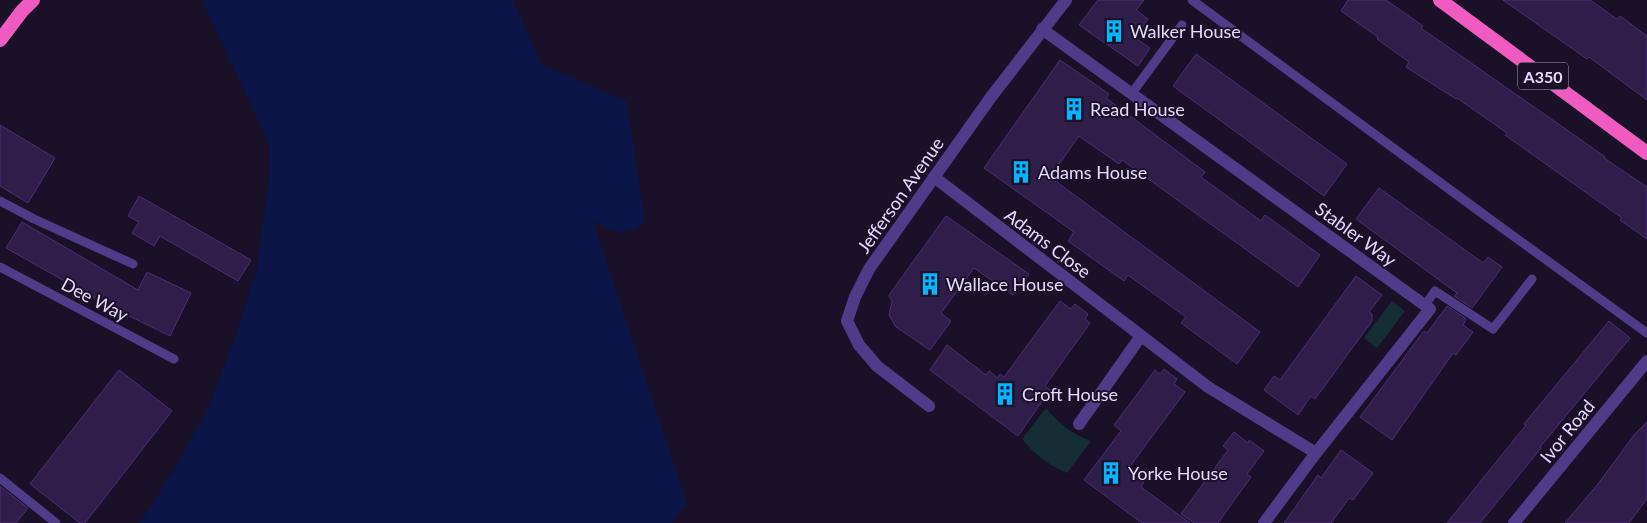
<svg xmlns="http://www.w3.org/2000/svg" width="1647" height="523" viewBox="0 0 1647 523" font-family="Lato,sans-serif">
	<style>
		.green { fill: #142e33 }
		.water { fill: #0b1548 }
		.building { fill: #2f1d4a; stroke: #4b2f76 }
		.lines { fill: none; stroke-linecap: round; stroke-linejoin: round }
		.service { stroke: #4e3c88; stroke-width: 9 }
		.minor { stroke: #4e3c88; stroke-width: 12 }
		.trunk { stroke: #f05bc2; stroke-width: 14 }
		.labels { text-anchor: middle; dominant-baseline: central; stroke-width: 4; stroke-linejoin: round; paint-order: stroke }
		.shield { fill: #1a1129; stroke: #a89dbf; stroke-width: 1 }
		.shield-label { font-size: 16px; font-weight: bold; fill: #e5d9ff }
		.poi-label { font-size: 18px; fill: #e5d9ff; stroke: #1a1129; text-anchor: start }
		.street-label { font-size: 18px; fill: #e5d9ff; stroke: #1a1129 }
	</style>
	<rect width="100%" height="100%" fill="#1a1129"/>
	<g class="green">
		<polygon points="1392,301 1405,311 1377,348 1364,338"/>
		<path d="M1046 408C1058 423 1072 434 1091 441L1067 473C1048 465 1035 454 1022 439Z"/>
	</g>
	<polygon class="water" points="202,0 513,0 542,65 627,101 645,220 636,230 616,232 593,221 687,503 672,523 138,523 147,513 182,456 211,402 240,324 257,268 270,173 269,143"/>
	<g class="building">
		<polygon points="1098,0 1144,0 1136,10 1148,19 1135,38 1150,48 1138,66 1079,25"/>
		<polygon points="1348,0 1386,0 1423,26 1421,28 1587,144 1605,157 1604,158 1647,187 1647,239 1620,220 1622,218 1505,135 1507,133 1457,98 1456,99 1406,67 1409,62 1377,39 1378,37 1341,11"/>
		<polygon points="1503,0 1590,0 1617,19 1620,16 1647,36 1647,100 1589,57 1587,59"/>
		<polygon points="1196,54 1347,164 1324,196 1173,86"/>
		<polygon points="1060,60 1109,94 1106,98 1205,172 1201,177 1261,221 1265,215 1320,255 1298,287 1122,160 1119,164 1079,136 1050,177 1260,332 1237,364 1181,323 1186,317 1150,291 1128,275 1124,281 1068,241 1074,232 984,168"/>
		<polygon points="0,125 55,158 28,203 0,186"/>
		<polygon points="1379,188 1483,263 1488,257 1502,267 1472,308 1454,296 1457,293 1356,219"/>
		<polygon points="139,196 251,260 238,281 160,236 154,246 132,233 139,222 128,216"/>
		<polygon points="946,216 1029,274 1013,295 974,268 941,313 951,321 930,350 896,327 889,315 892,302 889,295"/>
		<polygon points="22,222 138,290 147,272 191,293 170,336 109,306 6,248"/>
		<polygon points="1356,276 1382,295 1369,312 1372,314 1372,321 1315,399 1311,396 1298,415 1264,390 1274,376 1280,380"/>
		<polygon points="1060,301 1071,309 1075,304 1088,314 1085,319 1090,323 1045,386 1050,390 1018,436 930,370 947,345 986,375 989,371 998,378 1000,374 1004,377"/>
		<polygon points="1447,306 1465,318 1466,320 1463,325 1473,332 1456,355 1453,353 1392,440 1360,417 1424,331 1427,333"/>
		<polygon points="1609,321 1630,338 1540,447 1541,448 1480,523 1447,523 1526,425 1524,424"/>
		<polygon points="1164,369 1177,379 1174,384 1185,392 1128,469 1144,482 1141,487 1190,523 1142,523 1084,480 1121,431 1114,425 1155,370 1160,374"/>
		<polygon points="119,370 172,411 85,523 80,523 30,484"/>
		<polygon points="1647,422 1647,499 1629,523 1565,523 1598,484 1634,435"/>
		<polygon points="1234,432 1248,443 1249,440 1264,451 1247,474 1251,477 1218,523 1194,523 1181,514 1228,450 1223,446"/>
		<polygon points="1341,450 1373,473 1353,500 1349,498 1331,523 1284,523 1318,475 1321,478"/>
		<polygon points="0,486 28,508 16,523 0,523"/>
	</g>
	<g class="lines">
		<g class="service">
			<polyline points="1192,0 1483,214 1647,333"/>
			<polyline points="1132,93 1182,25"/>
			<polyline points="0,201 34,219 133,264"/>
			<polyline points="0,267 174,359"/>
			<polyline points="1425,305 1435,291 1493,329 1532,279"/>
			<polyline points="0,478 56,523"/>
		</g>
		<g class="minor">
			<polyline points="1042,29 1430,309 1316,453 1264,523"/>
			<polyline points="934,177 1208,387 1316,453"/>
			<polyline points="929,406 877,366 859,345 847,321 855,297 869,269 991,97 1066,0"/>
			<polyline points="1079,424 1141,336"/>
			<polyline points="1514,523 1647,361"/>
		</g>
		<g class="trunk">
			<polyline points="1440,0 1647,153"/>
			<polyline points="0,40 22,11 33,0"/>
		</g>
	</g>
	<defs>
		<symbol id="building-bare" viewBox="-9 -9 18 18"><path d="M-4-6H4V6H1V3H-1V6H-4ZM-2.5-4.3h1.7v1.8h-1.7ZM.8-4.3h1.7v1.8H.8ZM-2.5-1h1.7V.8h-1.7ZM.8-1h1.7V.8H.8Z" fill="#07b4fd" stroke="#1a1129" stroke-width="2.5" paint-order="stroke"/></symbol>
	</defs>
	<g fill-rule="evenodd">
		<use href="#building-bare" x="1098" y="15" width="32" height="32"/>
		<use href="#building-bare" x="1058" y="93" width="32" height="32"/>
		<use href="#building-bare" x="1005" y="156" width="32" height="32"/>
		<use href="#building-bare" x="914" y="268" width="32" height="32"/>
		<use href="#building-bare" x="989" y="378" width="32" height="32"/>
		<use href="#building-bare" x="1095" y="457" width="32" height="32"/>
	</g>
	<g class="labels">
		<rect class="shield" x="1518" y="62.5" width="50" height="27" rx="4"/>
		<g class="shield-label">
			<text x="1543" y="76">A350</text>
		</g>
		<g class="poi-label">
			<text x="1130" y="31">Walker House</text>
			<text x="1090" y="109">Read House</text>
			<text x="1038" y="172">Adams House</text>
			<text x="946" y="284">Wallace House</text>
			<text x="1022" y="394">Croft House</text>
			<text x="1128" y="473">Yorke House</text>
		</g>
		<g class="street-label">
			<text transform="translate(900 195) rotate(-55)">Jefferson Avenue</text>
			<text transform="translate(1356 234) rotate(36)">Stabler Way</text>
			<text transform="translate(1048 243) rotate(37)">Adams Close</text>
			<text transform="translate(95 299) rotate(28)">Dee Way</text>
			<text transform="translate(1567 431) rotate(-51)">Ivor Road</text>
		</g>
	</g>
</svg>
